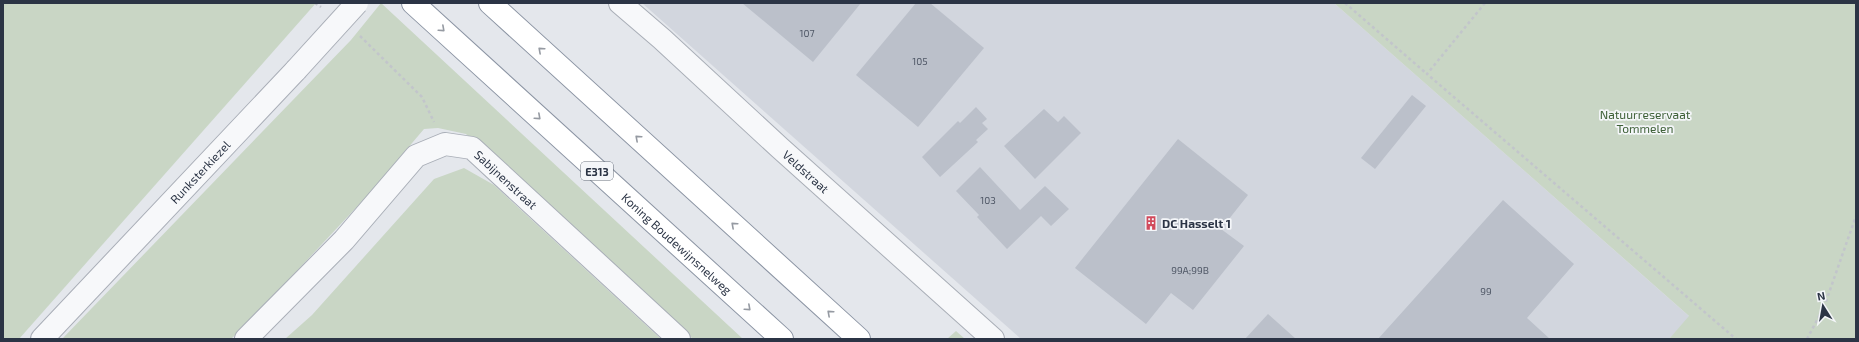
<svg xmlns="http://www.w3.org/2000/svg" width="1859" height="342" viewBox="0 0 1859 342" font-family="'Exo 2',sans-serif">
	<style>
		.built { fill: #d2d6de }
		.green { fill: #c9d6c5 }
		.building { fill: #bbc0ca }
		.lines { fill: none; stroke-linecap: round; stroke-linejoin: round }
		.street-casing { stroke: #a9aeb7; stroke-width: 24 }
		.highway-casing { stroke: #8b94a3; stroke-width: 24 }
		.path { stroke: #c2c5cb; stroke-width: 2.5; stroke-dasharray: 3 3; stroke-linecap: butt }
		.street { stroke: #f7f8fa; stroke-width: 22 }
		.highway { stroke: #fff; stroke-width: 22 }
		.street-bridge-casing { stroke: #a9aeb7; stroke-width: 24; stroke-linecap: butt }
		.street-bridge { stroke: #f7f8fa; stroke-width: 22 }
		.oneway { stroke: #959aa2 }
		.labels { text-anchor: middle; dominant-baseline: central; stroke-width: 3.5; stroke-linejoin: round; paint-order: stroke }
		.number-label { font-size: 10px; fill: #4f5766 }
		.shield { fill: #f4f6f9; stroke: #676e7b; stroke-width: 1 }
		.shield-label { font-size: 11px; font-weight: bold; fill: #2b3445 }
		.park-label { font-size: 12px; fill: #3f6138; stroke: #f4f6f9 }
		.street-label { font-size: 12px; fill: #2b3445; stroke: #f4f6f9 }
		.poi-label { font-size: 12px; font-weight: bold; fill: #2b3445; stroke: #f4f6f9; text-anchor: start }
	</style>
	<rect width="100%" height="100%" fill="#e4e7ec"/>
	<polygon class="built" points="642,3 1334,3 1690,317 1669,339 1021,339"/>
	<g class="green">
		<polygon points="3,3 316,3 19,339 3,339"/>
		<polygon points="381,3 743,339 693,339 466,134 438,128 424,129 367,196 250,321 231,339 62,339 351,40"/>
		<polygon points="1334,3 1856,3 1856,339 1669,339 1689,316"/>
		<polygon points="464,168 494,185 661,339 285,339 312,315 434,179"/>
		<polygon points="956,331 965,339 947,339"/>
	</g>
	<g class="building">
		<polygon points="742,3 861,3 813,62"/>
		<polygon points="916,3 930,3 984,48 918,127 856,75"/>
		<polygon points="1412,95 1426,106 1375,169 1361,158"/>
		<polygon points="976,107 987,119 982,123 988,129 976,140 978,142 940,177 922,157 958,121 960,123"/>
		<polygon points="1044,109 1058,122 1064,116 1081,133 1035,179 1004,146"/>
		<polygon points="1178,139 1248,195 1221,229 1244,246 1193,310 1171,293 1146,324 1075,268"/>
		<polygon points="980,167 1020,210 1045,186 1069,209 1051,226 1041,216 1007,249 977,217 979,215 956,191"/>
		<polygon points="1503,200 1574,264 1527,318 1550,339 1378,339"/>
		<polygon points="1268,314 1296,339 1245,339"/>
	</g>
	<g class="lines">
		<defs>
			<g id="street">
				<path id="s1" d="M620 3 662 39 780 148 993 339"/>
				<path id="s2" d="M42 339 296 70"/>
				<path id="s3" d="M246 339 344 240 416 156 445 144 472 148 679 339"/>
			</g>
			<g id="highway">
				<path id="s4" d="M413 3 782 339"/>
				<polyline points="490,3 859,339"/>
			</g>
		</defs>
		<use href="#street" class="street-casing"/>
		<use href="#highway" class="highway-casing"/>
		<g class="path">
			<polyline points="315,3 321,7"/>
			<polyline points="1345,3 1427,74"/>
			<polyline points="1485,3 1427,74 1736,339"/>
			<polyline points="360,36 422,97 434,122"/>
			<polyline points="1807,339 1824,307 1856,216"/>
		</g>
		<use href="#street" class="street"/>
		<use href="#highway" class="highway"/>
		<defs>
			<polyline id="street-bridge" points="296,70 357,3"/>
		</defs>
		<use href="#street-bridge" class="street-bridge-casing"/>
		<use href="#street-bridge" class="street-bridge"/>
	</g>
	<defs><path id="oneway-chevron" d="M-2-3.5L2.5 0L-2 3.5" fill="none" stroke-width="1.6" stroke-linecap="round" stroke-linejoin="round"/></defs>
	<g class="oneway">
		<use href="#oneway-chevron" transform="translate(442 29) rotate(42)"/>
		<use href="#oneway-chevron" transform="translate(541 50) rotate(-138)"/>
		<use href="#oneway-chevron" transform="translate(538 117) rotate(42)"/>
		<use href="#oneway-chevron" transform="translate(638 138) rotate(-138)"/>
		<use href="#oneway-chevron" transform="translate(734 225) rotate(-138)"/>
		<use href="#oneway-chevron" transform="translate(748 308) rotate(42)"/>
		<use href="#oneway-chevron" transform="translate(830 313) rotate(-138)"/>
	</g>
	<defs>
		<symbol id="building-bare" viewBox="-9 -9 18 18"><path d="M-4-6H4V6H1V3H-1V6H-4ZM-2.5-4.3h1.7v1.8h-1.7ZM.8-4.3h1.7v1.8H.8ZM-2.5-1h1.7V.8h-1.7ZM.8-1h1.7V.8H.8Z" fill="#d1495b" stroke="#f4f6f9" stroke-width="2.5" paint-order="stroke"/></symbol>
	</defs>
	<g fill-rule="evenodd">
		<use href="#building-bare" x="1141" y="213" width="20" height="20"/>
	</g>
	<g class="labels">
		<g class="number-label">
			<text x="807" y="33">107</text>
			<text x="920" y="61">105</text>
			<text x="988" y="200">103</text>
			<text x="1190" y="270">99A;99B</text>
			<text x="1486" y="291">99</text>
		</g>
		<rect class="shield" x="581" y="162" width="32" height="18" rx="3"/>
		<g class="shield-label">
			<text x="597" y="171">E313</text>
		</g>
		<g class="park-label">
			<text x="1645" y="114">Natuurreservaat<tspan x="1645" dy="14">Tommelen</tspan></text>
		</g>
		<g class="street-label">
			<text stroke="none"><textPath href="#s2" startOffset="230">Runksterkiezel</textPath></text>
			<text stroke="none"><textPath href="#s1" startOffset="251">Veldstraat</textPath></text>
			<text stroke="none"><textPath href="#s3" startOffset="355">Sabijnenstraat</textPath></text>
			<text stroke="none"><textPath href="#s4" startOffset="357">Koning Boudewijnsnelweg</textPath></text>
		</g>
		<g class="poi-label">
			<text x="1162" y="223">DC Hasselt 1</text>
		</g>
	</g>
	<rect width="1859" height="342" fill="none" stroke="#2b3445" stroke-width="8"/>
	<g transform="translate(1823 306) rotate(349)" stroke="#f4f6f9" stroke-width="3" paint-order="stroke">
	<path d="M0-3L7 15L0 10L-7 15Z" fill="#2b3445"/>
	<text y="-6" font-size="11" font-weight="bold" text-anchor="middle" fill="#2b3445">N</text>
	</g>
</svg>
